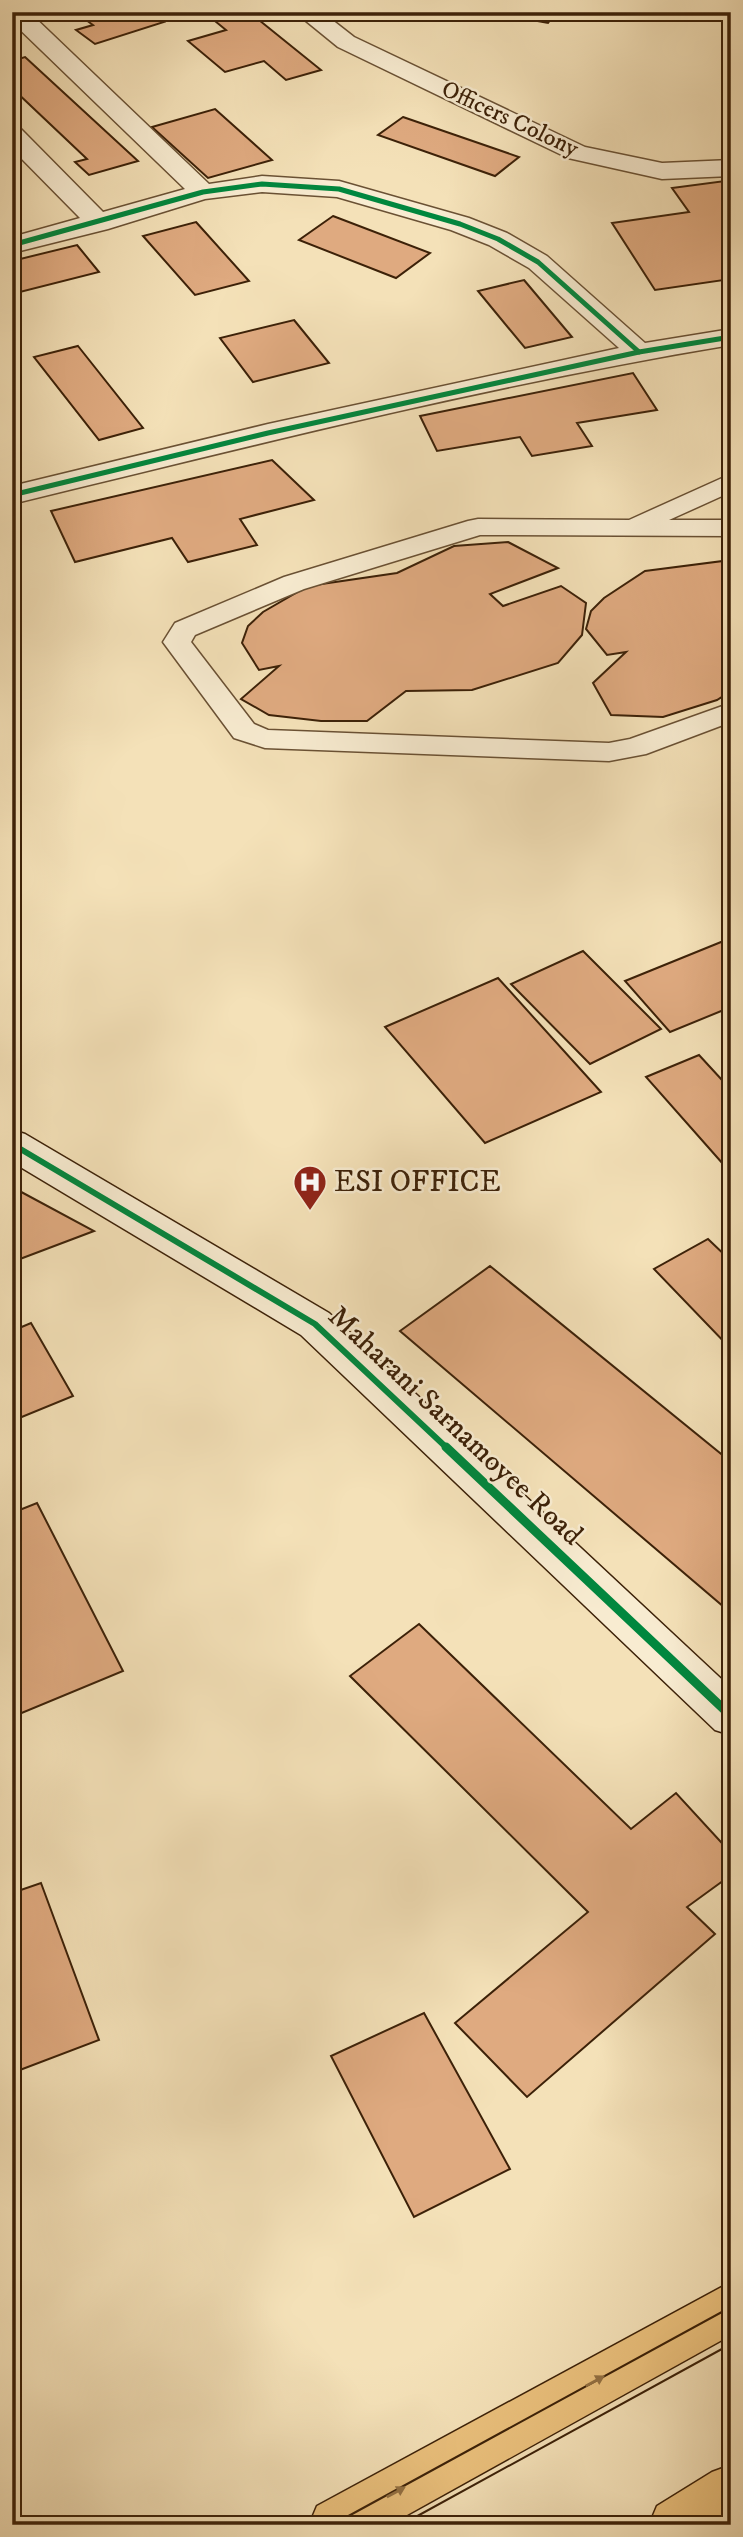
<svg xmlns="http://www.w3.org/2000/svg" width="743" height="2537" viewBox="0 0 743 2537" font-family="'IM FELL DW Pica',serif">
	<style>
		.building { fill: #dfaa80; stroke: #3c2108; stroke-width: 2 }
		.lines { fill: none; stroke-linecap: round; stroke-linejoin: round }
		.lane-casing { stroke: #6a5134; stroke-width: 3 }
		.street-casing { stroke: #6a5134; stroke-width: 3 }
		.secondary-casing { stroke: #3c2108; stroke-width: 3 }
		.primary-casing { stroke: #3c2108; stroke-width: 3 }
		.lane { fill: #f8ecd1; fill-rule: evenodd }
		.street { fill: #f8ecd1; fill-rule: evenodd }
		.secondary { fill: #f8ecd1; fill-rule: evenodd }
		.primary { fill: #eac07c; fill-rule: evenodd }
		.tram { stroke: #3c2108; stroke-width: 2 }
		.cycleway-far2-casing { stroke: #f8ecd1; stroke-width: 8 }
		.cycleway-far1-casing { stroke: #f8ecd1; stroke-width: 10 }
		.cycleway-casing { stroke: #f8ecd1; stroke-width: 13 }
		.cycleway-far2 { stroke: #00873e; stroke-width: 5 }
		.cycleway-far1 { stroke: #00873e; stroke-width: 6 }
		.cycleway { stroke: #00873e; stroke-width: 9 }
		.oneway { fill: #937042 }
		.labels { text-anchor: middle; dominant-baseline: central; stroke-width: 5; stroke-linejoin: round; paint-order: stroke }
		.far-street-label { font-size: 24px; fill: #3c2108; stroke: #f8ecd1 }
		.poi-label { font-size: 30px; fill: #3c2108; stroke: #f8ecd1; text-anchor: start }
		.street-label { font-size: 30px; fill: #3c2108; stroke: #f8ecd1 }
	</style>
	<rect width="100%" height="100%" fill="#f4e1b8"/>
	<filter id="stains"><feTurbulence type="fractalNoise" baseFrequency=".00286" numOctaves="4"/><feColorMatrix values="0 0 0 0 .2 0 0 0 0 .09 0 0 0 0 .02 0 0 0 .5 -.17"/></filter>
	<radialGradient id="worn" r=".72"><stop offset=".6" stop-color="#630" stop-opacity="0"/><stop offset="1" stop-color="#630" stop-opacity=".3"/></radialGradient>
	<g class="building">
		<polygon points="75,12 150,12 164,22 95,44 76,30 93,25"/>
		<polygon points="204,12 249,12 321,70 286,80 264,61 225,72 188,41 226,30"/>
		<polygon points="488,12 556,12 548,23"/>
		<polygon points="25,57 138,161 89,175 75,162 87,159 12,88 12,61"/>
		<polygon points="215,109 272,160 208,178 152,127"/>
		<polygon points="403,117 519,157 495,176 378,135"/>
		<polygon points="725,181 731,189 731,279 655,290 612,223 689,212 672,188"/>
		<polygon points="333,216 430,253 396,278 299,240"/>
		<polygon points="196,222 249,281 195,295 143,236"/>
		<polygon points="77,245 99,272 12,294 12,261"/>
		<polygon points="524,280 572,337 525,348 478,291"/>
		<polygon points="294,320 329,363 253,382 220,338"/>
		<polygon points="78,346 143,428 99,440 34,357"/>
		<polygon points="633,373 657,410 577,423 592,446 532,456 520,437 437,451 420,416"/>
		<polygon points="272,460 314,500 240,519 257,545 188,562 172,538 75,562 51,511"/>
		<polygon points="508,542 558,568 490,594 503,606 561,586 586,603 582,635 558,663 472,690 406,691 367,721 321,721 269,715 241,699 279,666 259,670 242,643 248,626 263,612 308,586 397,573 454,546"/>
		<polygon points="731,560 731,691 717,700 663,717 611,715 593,683 626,652 607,655 586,629 591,611 604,598 645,571"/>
		<polygon points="726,940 731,945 731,1007 670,1032 625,981"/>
		<polygon points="583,951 661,1029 590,1064 511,984"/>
		<polygon points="498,978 601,1092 485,1143 385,1027"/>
		<polygon points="699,1055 722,1080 731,1077 731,1173 646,1077"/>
		<polygon points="12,1187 94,1231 12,1262"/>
		<polygon points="708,1239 731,1261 731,1349 654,1269"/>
		<polygon points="490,1266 731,1462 731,1613 400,1331"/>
		<polygon points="31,1323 73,1396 12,1421 12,1331"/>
		<polygon points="37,1503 123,1671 12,1717 12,1513"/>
		<polygon points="419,1624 631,1829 676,1793 731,1853 731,1875 687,1907 715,1934 527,2097 455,2023 588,1912 350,1676"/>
		<polygon points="41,1883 99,2040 12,2073 12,1893"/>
		<polygon points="424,2013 510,2169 414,2217 331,2056"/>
	</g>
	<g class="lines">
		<defs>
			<polygon id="lane" points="731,474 731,492 669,520 731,520 731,536 480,535 304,589 195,635 191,642 254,724 268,730 609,743 630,739 731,703 731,722 646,754 609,761 265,748 234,738 163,642 175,623 284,577 468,521 478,519 629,520"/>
			<g id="street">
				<path d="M12 12H29L209 184 262 176 339 181 469 218 507 233 547 256 645 343 731 329V345C489 385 250 446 12 504V486L268 424 619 348 529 268 489 245 451 230 337 197 262 192 205 199 108 229 12 253V237L80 218 12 149V127L21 129 103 212 185 189 12 22Z"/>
				<polygon points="295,12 322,12 354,37 585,147 662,163 731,160 731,176 662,179 568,158 338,47"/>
			</g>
			<polygon id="secondary" points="12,1130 25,1134 329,1313 731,1688 731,1735 715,1730 301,1335 12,1162"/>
			<g id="primary">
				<polygon points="731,2282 731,2335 389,2525 309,2525 317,2506"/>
				<polygon points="731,2465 731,2522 726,2525 649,2525 657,2506 712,2472"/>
			</g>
		</defs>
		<use href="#lane" class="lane-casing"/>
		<use href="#street" class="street-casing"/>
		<use href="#secondary" class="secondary-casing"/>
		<use href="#primary" class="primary-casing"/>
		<use href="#lane" class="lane"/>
		<use href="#street" class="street"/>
		<use href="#secondary" class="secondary"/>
		<use href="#primary" class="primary"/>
		<g class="tram">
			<polyline points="332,2525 731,2307"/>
			<polyline points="401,2525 731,2344"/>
		</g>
		<defs>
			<g id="cycleway-far2">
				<polyline points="12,245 203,192 262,184 339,189 460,224 498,239 538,262 639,352 731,337"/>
				<polyline points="12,495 268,433 639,352"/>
			</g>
			<polyline id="cycleway-far1" points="12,1144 315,1324 448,1449"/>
			<polyline id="cycleway" points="446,1447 731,1716"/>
		</defs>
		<use href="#cycleway-far2" class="cycleway-far2-casing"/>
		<use href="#cycleway-far1" class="cycleway-far1-casing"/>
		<use href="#cycleway" class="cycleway-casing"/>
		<use href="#cycleway-far2" class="cycleway-far2"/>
		<use href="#cycleway-far1" class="cycleway-far1"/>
		<use href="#cycleway" class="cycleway"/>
	</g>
	<defs><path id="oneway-solid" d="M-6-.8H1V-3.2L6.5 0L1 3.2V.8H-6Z" transform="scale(1.75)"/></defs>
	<g class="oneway">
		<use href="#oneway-solid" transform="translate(595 2381) rotate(-29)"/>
		<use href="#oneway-solid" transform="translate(396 2492) rotate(-29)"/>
	</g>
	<defs>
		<symbol id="hospital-pin" viewBox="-11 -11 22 30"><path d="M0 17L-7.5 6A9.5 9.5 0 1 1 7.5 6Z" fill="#8f2418" stroke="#f8ecd1"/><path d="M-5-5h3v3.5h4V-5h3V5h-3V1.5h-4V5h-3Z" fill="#fff"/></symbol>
	</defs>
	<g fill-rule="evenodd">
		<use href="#hospital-pin" x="291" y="1163" width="38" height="52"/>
	</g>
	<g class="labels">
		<g class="far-street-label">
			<text transform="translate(510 119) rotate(25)">Officers Colony</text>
		</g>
		<g class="poi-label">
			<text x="334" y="1182">ESI OFFICE</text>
		</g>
		<g class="street-label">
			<text transform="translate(455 1426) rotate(43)">Maharani Sarnamoyee Road</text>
		</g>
	</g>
	<rect width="743" height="2537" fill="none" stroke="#f4e1b8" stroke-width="42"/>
	<rect x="14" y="14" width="715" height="2509" fill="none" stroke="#3c2108" stroke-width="3.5"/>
	<rect x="21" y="21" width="701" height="2495" fill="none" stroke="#3c2108" stroke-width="2"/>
	<rect width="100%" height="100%" filter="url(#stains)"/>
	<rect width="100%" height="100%" fill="url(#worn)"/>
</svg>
